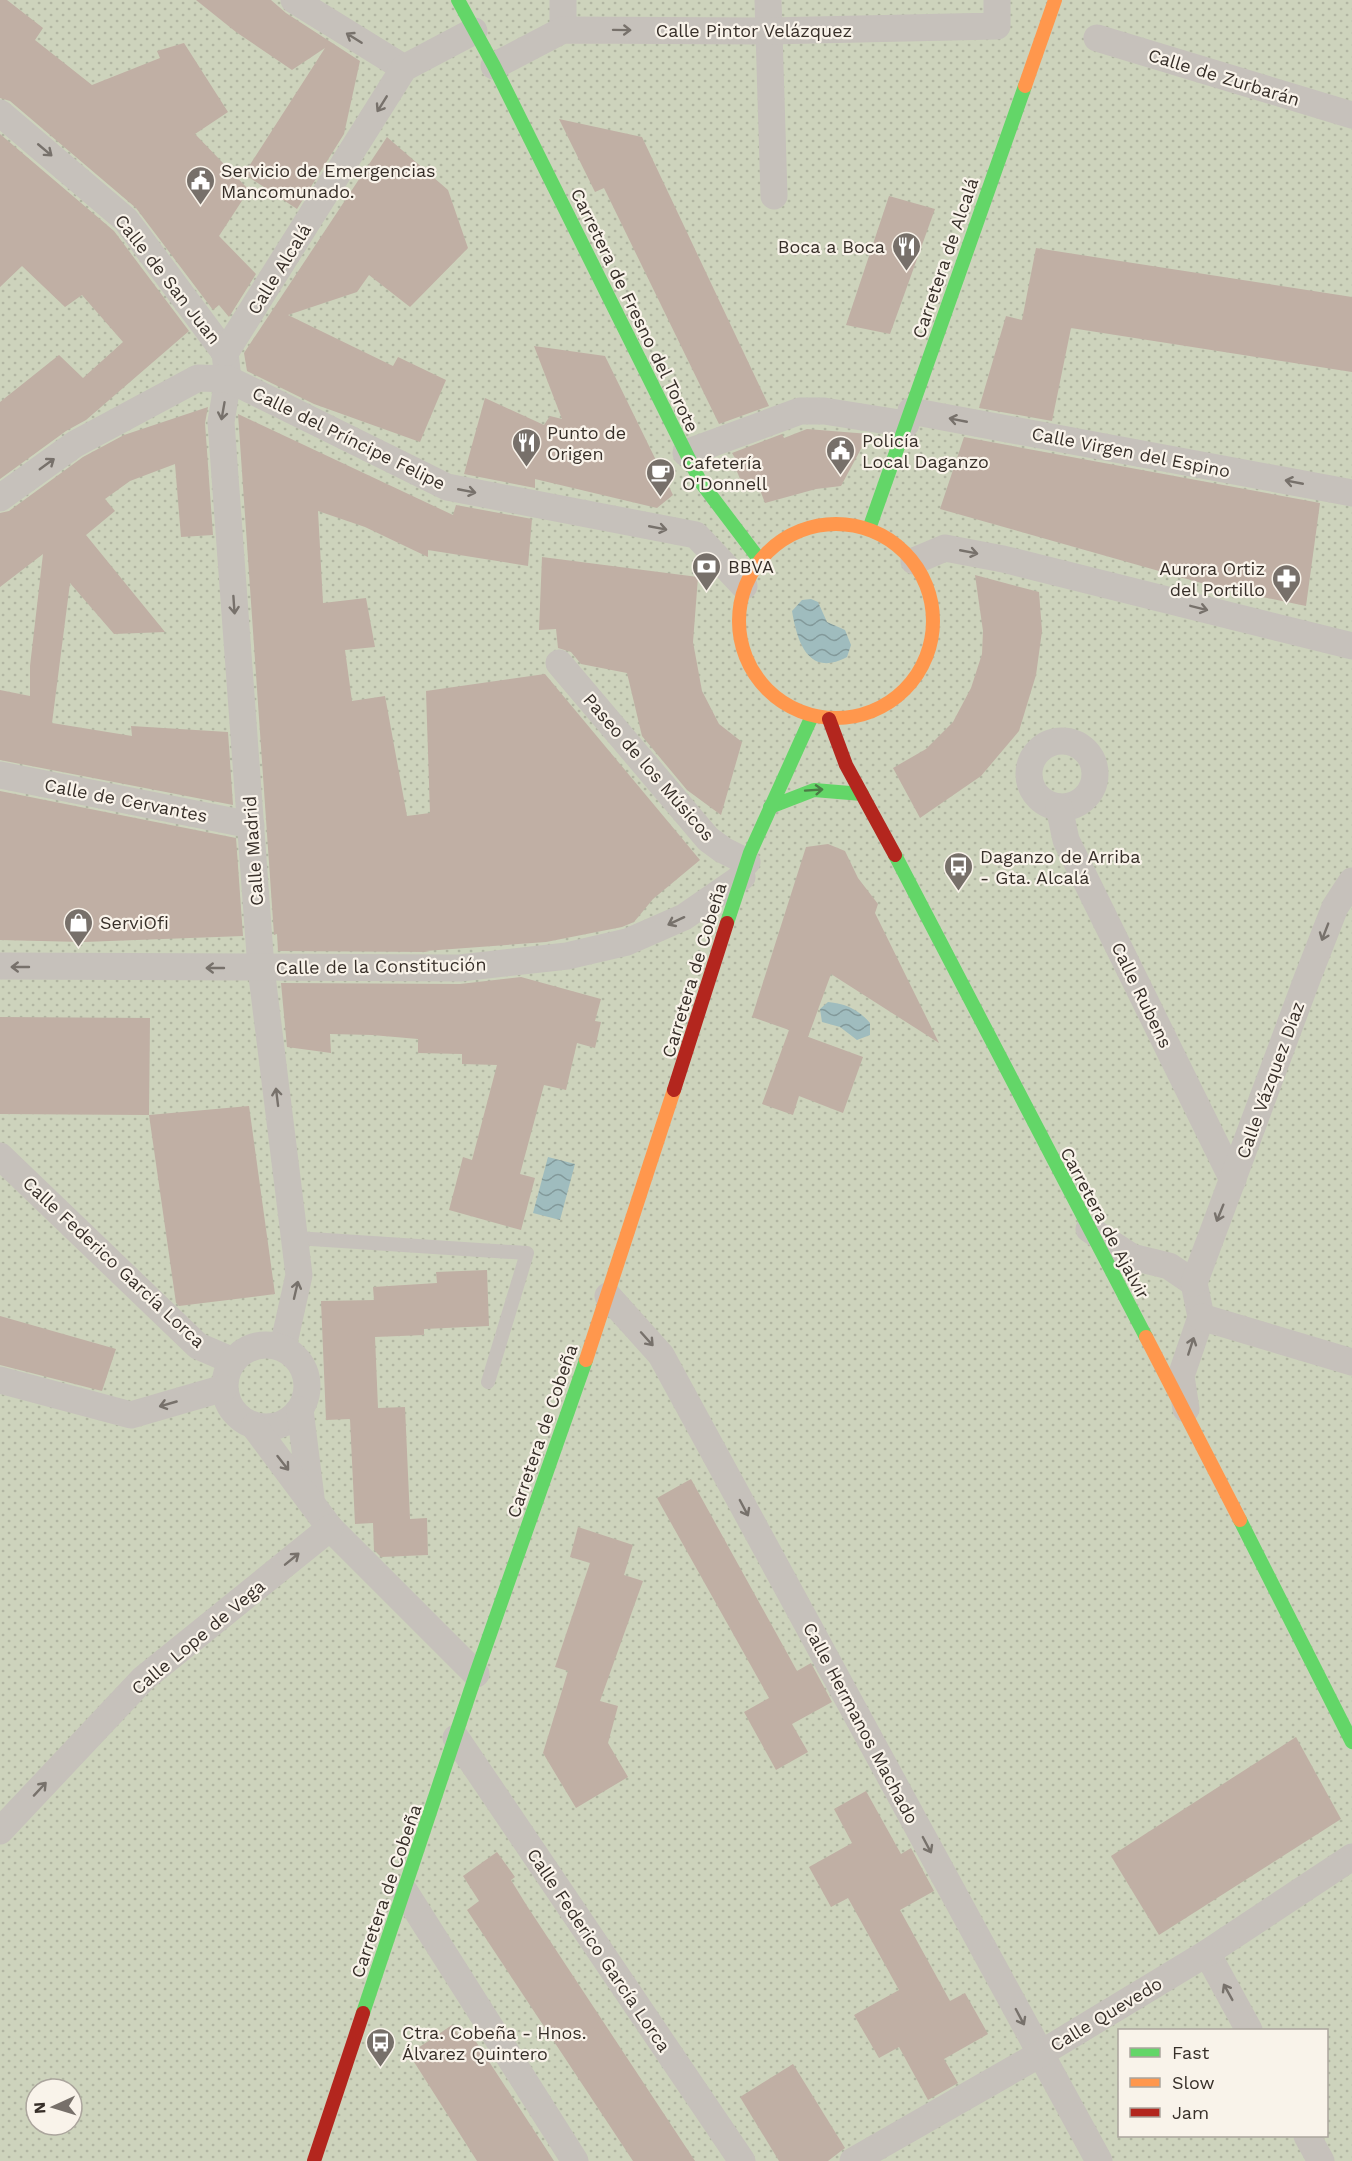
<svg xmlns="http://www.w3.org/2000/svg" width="1352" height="2161" viewBox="0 0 1352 2161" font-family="'Work Sans',sans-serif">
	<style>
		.green { fill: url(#green-dots); fill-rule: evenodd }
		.water { fill: url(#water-waves) }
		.building { fill: #c0afa4 }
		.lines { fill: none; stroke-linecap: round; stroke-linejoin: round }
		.lane { stroke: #c6c1bb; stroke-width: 14 }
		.street { stroke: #c6c1bb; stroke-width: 27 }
		.fast { stroke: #63d668; stroke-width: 14 }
		.slow { stroke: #ff974d; stroke-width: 14 }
		.jam { stroke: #b3261e; stroke-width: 14 }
		.oneway { stroke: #77716b }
		.oneway2 { stroke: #4b7a45 }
		.labels { text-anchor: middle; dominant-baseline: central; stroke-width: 4.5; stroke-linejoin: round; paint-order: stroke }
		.street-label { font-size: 18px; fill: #372f29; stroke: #f9f3ea }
		.poi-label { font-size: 18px; fill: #372f29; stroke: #f9f3ea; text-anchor: start }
	</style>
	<defs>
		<pattern id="green-dots" width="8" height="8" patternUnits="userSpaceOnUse" patternTransform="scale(1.5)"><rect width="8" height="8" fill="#cdd3bc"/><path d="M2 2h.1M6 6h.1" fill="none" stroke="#b1b5a2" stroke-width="1.8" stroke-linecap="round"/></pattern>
		<pattern id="water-waves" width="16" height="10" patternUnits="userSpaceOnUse" patternTransform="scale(1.5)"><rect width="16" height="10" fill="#9fbcbe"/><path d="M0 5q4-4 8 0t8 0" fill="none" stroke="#82999a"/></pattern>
	</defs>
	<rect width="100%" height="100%" fill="#ede9e2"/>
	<path class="green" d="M0 0H1352V2161H0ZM1120 2030H1326V2136H1120ZM36 2089H72V2125H36Z"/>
	<g class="water">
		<path d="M811 599 818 602 827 622 845 630 851 645 847 657C808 678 797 641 792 611L802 600Z"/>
		<path d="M828 1002C846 1004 858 1009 870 1023V1035L857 1040 840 1027 822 1022 820 1009Z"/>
		<polygon points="548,1157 575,1164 560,1220 533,1213"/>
	</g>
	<g class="building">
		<polygon points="0,0 7,0 43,28 35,40 92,85 160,58 157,51 184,43 228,112 195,134 249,190 219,236 256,274 229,317 219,305 213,310 136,208 10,101 0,98"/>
		<polygon points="196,0 271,0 286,13 360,61 344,134 297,209 244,174 325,48 292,70 236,32"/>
		<polygon points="559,119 642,137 769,406 719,424 604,188 595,192"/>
		<polygon points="0,134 114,231 189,331 86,420 66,431 0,479 0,402 59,355 83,378 123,342 82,295 65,307 22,266 0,287"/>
		<polygon points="387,137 448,190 468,248 410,307 369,275 357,292 288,315 393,366 398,357 446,380 420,442 314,404 247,371 244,353"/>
		<polygon points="889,196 935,209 890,334 846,325"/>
		<polygon points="1036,248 1352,297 1352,372 1071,328 1052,421 979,408 1006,316 1022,320"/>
		<polygon points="534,346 605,356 673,495 657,508 535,479 535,488 464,474 485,398 544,425 550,416 562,419"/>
		<polygon points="208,407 205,423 213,535 181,537 175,464 130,481 105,499 115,511 86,535 165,632 114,634 70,583 52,723 132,736 131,726 228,732 233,805 0,760 0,690 30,696 30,666 43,554 0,587 0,513 9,511 83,457 124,435"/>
		<polygon points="238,414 453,515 456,505 532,519 528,566 428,550 428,557 365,527 318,511 323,603 366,598 375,647 345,650 352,701 385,696 407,816 430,813 426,691 545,674 700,860 653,899 634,922 622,927 546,942 425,951 430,952 278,951 277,934 274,935"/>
		<polygon points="807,429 869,434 841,486 816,489 765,503 757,482 744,488 732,460 735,458 732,453 782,434 784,438"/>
		<polygon points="964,437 1320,503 1306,606 1219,588 940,509"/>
		<polygon points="542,557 698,577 693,642 702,691 719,724 742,742 721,815 687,790 642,736 627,673 581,664 571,652 558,648 556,629 539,630"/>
		<polygon points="975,575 1039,592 1042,631 1036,675 1019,731 981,776 920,818 893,768 926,749 953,722 971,688 982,654 983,631"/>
		<polygon points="0,791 236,838 243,936 83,942 0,940"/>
		<polygon points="828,844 845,851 858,878 878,904 875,913 939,1043 831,974 808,1037 803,1035 863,1057 843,1113 799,1096 793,1115 762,1104 789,1030 752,1017 806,847"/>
		<polygon points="521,977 601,999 595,1021 601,1022 595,1048 577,1043 566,1090 544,1085 520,1174 535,1178 521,1230 449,1210 463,1157 472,1160 497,1065 462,1064 462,1054 418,1053 418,1039 372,1035 330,1034 331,1053 287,1047 281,983 460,984"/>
		<polygon points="0,1017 150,1018 149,1115 0,1114"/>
		<polygon points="249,1106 275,1294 179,1306 176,1303 149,1115"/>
		<polygon points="487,1270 489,1326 424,1329 424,1335 375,1337 378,1408 405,1407 410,1519 427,1518 428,1555 381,1557 374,1550 373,1523 355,1524 350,1419 326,1420 321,1301 374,1300 373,1287 437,1283 436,1272"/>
		<polygon points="0,1316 116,1349 102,1391 0,1365"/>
		<polygon points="691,1479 797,1671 811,1663 832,1702 792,1724 808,1752 776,1770 744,1712 769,1698 657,1498"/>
		<polygon points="578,1527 633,1545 624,1575 643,1581 600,1701 618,1706 608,1743 628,1777 576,1808 543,1753 568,1671 555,1667 590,1563 570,1557"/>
		<polygon points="1296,1737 1341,1819 1159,1935 1111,1856"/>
		<polygon points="866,1791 901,1854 911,1848 934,1891 900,1910 950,2001 965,1993 988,2034 944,2059 958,2083 928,2100 899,2047 879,2058 854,2015 899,1990 848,1898 831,1907 809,1867 852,1843 834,1809"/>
		<polygon points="497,1852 515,1877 511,1880 527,1906 695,2161 633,2161 467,1910 479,1901 463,1876"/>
		<polygon points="452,2025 462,2040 471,2034 554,2161 477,2161 409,2054"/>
		<polygon points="793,2064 845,2148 828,2161 779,2161 740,2097"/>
	</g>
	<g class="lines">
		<polyline class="lane" points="296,1238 527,1253 488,1382"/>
		<g class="street">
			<polyline points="294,0 404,68"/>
			<polyline points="768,0 774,196"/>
			<polyline points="563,30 563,0"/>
			<polyline points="1097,38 1352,115"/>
			<polyline points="494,66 563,30 768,31 997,26 997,0"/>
			<polyline points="0,113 126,220 225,353"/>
			<polyline points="225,353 228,379 221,422 261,968 299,1275 283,1347"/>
			<polyline points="225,353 404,68 474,31"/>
			<polyline points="911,411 1352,493"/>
			<polyline points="686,453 800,411 824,411 906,424"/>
			<polyline points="0,498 75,444 198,378 228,379 447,487 696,535 744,586"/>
			<polyline points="914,561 945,548 1003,559 1352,646"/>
			<polyline points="559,663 708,839 723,850 747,862"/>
			<circle cx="1062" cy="774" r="33"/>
			<polyline points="0,775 251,825"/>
			<polyline points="1059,807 1066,840 1233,1180"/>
			<polyline points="0,966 460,968 567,956 627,942 684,917 742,877"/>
			<polyline points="0,1156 198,1346 233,1361"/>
			<polyline points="1089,1229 1132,1257 1169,1266 1194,1283 1201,1317 1181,1376 1186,1409"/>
			<polyline points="1194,1283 1307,979 1335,907 1352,881"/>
			<polyline points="608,1296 661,1355 1099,2161"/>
			<polyline points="1201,1317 1352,1362"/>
			<circle cx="266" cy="1386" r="41"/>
			<polyline points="0,1380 131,1415 224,1388"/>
			<polyline points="300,1410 311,1498"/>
			<polyline points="254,1426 330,1528 476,1674"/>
			<polyline points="456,1738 742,2161"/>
			<polyline points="0,1831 143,1679 330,1528"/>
			<polyline points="405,1892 575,2161"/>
			<polyline points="1207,1953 1249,2030"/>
			<polyline points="1307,2136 1321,2161"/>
			<polyline points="853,2161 1040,2054 1207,1953 1352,1857"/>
		</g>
		<g class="fast">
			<polyline points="458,0 494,66 700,481 759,559"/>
			<polyline points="869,529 1025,86"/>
			<polyline points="770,807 814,790 862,794"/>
			<polyline points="895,855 1146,1337"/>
			<polyline points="727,923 750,853 812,716"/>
			<polyline points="1240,1520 1352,1742"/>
			<polyline points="363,2013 476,1674 586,1360"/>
		</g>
		<g class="slow">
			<polyline points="1025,86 1055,0"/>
			<circle cx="836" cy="621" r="97"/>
			<polyline points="1146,1337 1240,1520"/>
			<polyline points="586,1360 674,1090"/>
		</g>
		<g class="jam">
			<polyline points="829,719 846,765 895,855"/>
			<polyline points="674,1090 727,923"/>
			<polyline points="314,2161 363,2013"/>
		</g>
	</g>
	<defs><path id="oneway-shaft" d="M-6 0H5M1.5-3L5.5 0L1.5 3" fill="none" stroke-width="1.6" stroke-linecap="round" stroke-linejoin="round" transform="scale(1.5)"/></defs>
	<g class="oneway">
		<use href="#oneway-shaft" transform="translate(622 30) rotate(1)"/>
		<use href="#oneway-shaft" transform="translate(354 38) rotate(-148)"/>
		<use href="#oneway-shaft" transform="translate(382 104) rotate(122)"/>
		<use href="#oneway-shaft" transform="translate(45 150) rotate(40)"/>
		<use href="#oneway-shaft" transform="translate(223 411) rotate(100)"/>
		<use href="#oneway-shaft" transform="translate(958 420) rotate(-169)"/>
		<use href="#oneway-shaft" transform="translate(47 464) rotate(-36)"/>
		<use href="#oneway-shaft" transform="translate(1294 482) rotate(-169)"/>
		<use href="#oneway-shaft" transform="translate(467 491) rotate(11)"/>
		<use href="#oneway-shaft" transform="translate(658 528) rotate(11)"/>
		<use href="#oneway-shaft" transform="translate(969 552) rotate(11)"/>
		<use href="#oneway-shaft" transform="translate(234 605) rotate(86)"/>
		<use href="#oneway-shaft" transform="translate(1199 608) rotate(14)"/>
		<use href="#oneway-shaft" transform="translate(676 921) rotate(155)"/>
		<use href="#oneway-shaft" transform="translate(1325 932) rotate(111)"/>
		<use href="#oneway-shaft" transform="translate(20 967) rotate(-180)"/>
		<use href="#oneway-shaft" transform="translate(215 968) rotate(-180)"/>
		<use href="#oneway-shaft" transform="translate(277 1097) rotate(-97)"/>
		<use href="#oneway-shaft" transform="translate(1220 1213) rotate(112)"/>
		<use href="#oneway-shaft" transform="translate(296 1290) rotate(-77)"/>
		<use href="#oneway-shaft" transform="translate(647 1339) rotate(48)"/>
		<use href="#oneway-shaft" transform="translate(1191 1346) rotate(-72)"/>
		<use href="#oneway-shaft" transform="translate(168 1404) rotate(164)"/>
		<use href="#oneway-shaft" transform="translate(283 1463) rotate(52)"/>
		<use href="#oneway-shaft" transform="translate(744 1508) rotate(62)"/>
		<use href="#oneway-shaft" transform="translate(292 1559) rotate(-39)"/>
		<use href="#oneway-shaft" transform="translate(40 1789) rotate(-47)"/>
		<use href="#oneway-shaft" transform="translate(927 1845) rotate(62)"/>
		<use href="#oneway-shaft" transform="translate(1228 1992) rotate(-119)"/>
		<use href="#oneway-shaft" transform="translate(1020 2017) rotate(62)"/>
	</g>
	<use class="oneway2" href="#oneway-shaft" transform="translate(814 790) rotate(-4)"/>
	<defs>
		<symbol id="civic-pin" viewBox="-11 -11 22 30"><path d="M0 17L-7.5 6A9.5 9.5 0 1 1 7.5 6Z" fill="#77706a" stroke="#f9f3ea"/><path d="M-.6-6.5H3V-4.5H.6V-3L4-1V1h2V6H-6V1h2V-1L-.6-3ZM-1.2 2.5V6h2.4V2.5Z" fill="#fff"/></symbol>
		<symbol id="restaurant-pin" viewBox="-11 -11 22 30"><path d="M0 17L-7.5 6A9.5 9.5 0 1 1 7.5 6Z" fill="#77706a" stroke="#f9f3ea"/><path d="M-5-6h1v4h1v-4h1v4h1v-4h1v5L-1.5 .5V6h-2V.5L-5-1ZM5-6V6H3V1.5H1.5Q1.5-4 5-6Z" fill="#fff"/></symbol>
		<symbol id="cafe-pin" viewBox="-11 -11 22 30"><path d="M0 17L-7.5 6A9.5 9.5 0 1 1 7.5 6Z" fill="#77706a" stroke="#f9f3ea"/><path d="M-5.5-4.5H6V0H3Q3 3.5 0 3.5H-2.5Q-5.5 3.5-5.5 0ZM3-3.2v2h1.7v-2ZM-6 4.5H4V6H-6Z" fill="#fff"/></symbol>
		<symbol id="bank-pin" viewBox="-11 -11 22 30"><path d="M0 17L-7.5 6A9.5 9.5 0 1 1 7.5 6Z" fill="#77706a" stroke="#f9f3ea"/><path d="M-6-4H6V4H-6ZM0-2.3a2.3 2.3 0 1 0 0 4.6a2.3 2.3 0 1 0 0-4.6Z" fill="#fff"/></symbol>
		<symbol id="pharmacy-pin" viewBox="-11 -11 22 30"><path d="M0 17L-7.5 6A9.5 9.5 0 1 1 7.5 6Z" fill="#77706a" stroke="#f9f3ea"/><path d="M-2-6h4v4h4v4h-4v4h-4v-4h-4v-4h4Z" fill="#fff"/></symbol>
		<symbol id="bus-pin" viewBox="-11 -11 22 30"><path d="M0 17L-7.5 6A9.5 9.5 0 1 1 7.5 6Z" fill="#77706a" stroke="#f9f3ea"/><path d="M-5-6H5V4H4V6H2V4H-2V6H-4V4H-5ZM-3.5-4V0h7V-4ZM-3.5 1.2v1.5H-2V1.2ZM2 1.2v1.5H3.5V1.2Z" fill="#fff"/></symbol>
		<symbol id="shop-pin" viewBox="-11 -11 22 30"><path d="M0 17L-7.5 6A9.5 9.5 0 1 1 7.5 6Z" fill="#77706a" stroke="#f9f3ea"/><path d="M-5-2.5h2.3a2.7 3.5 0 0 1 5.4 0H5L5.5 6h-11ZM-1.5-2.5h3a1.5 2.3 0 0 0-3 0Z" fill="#fff"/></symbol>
	</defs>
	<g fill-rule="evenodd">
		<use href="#civic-pin" x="184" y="164" width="33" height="45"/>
		<use href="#restaurant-pin" x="890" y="230" width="33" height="45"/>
		<use href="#restaurant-pin" x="510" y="426" width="33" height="45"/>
		<use href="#civic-pin" x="824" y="434" width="33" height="45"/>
		<use href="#cafe-pin" x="644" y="456" width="33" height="45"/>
		<use href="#bank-pin" x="690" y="550" width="33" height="45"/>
		<use href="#pharmacy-pin" x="1270" y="562" width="33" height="45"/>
		<use href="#bus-pin" x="942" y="850" width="33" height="45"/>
		<use href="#shop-pin" x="62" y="906" width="33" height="45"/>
		<use href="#bus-pin" x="364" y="2026" width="33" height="45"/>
	</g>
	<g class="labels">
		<g class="street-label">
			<text x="754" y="30">Calle Pintor Velázquez</text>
			<text transform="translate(1224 77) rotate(17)">Calle de Zurbarán</text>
			<text transform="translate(945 258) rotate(-71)">Carretera de Alcalá</text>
			<text transform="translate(279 269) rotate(-58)">Calle Alcalá</text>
			<text transform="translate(168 279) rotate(52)">Calle de San Juan</text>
			<text transform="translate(635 310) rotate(64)">Carretera de Fresno del Torote</text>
			<text transform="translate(349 438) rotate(26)">Calle del Príncipe Felipe</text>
			<text transform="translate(1131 452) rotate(11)">Calle Virgen del Espino</text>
			<text transform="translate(649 767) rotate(49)">Paseo de los Músicos</text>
			<text transform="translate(126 800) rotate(11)">Calle de Cervantes</text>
			<text transform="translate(253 851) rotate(-94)">Calle Madrid</text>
			<text transform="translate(381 966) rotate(-1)">Calle de la Constitución</text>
			<text transform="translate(694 970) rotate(-73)">Carretera de Cobeña</text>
			<text transform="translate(1142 995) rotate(64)">Calle Rubens</text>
			<text transform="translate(1270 1080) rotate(-70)">Calle Vázquez Díaz</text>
			<text transform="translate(1105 1223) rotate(62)">Carretera de Ajalvir</text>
			<text transform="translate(114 1262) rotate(43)">Calle Federico García Lorca</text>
			<text transform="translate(542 1431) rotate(-71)">Carretera de Cobeña</text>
			<text transform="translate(198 1637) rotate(-40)">Calle Lope de Vega</text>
			<text transform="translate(861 1723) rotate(62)">Calle Hermanos Machado</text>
			<text transform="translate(386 1891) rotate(-71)">Carretera de Cobeña</text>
			<text transform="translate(599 1950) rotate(56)">Calle Federico García Lorca</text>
			<text transform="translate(1106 2014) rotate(-31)">Calle Quevedo</text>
		</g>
		<g class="poi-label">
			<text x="221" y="170">Servicio de Emergencias<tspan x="221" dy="21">Mancomunado.</tspan></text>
			<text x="885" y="246" text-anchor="end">Boca a Boca</text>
			<text x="547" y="432">Punto de<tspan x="547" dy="21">Origen</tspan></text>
			<text x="862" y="440">Policía<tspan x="862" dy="21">Local Daganzo</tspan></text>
			<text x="682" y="462">Cafetería<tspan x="682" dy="21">O'Donnell</tspan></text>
			<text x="728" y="566">BBVA</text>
			<text x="1265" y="568" text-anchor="end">Aurora Ortiz<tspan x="1265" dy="21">del Portillo</tspan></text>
			<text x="980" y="856">Daganzo de Arriba<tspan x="980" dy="21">- Gta. Alcalá</tspan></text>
			<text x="100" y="922">ServiOfi</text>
			<text x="402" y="2032">Ctra. Cobeña - Hnos.<tspan x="402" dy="21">Álvarez Quintero</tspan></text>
		</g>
	</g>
	<rect x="1118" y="2029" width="210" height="108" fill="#f9f3ea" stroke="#aba59d" stroke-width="1.5"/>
	<rect x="1130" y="2048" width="30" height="9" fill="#63d668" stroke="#aba59d" stroke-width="1.5"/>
	<text x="1172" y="2059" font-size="18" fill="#372f29">Fast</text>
	<rect x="1130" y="2078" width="30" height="9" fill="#ff974d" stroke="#aba59d" stroke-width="1.5"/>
	<text x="1172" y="2089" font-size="18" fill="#372f29">Slow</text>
	<rect x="1130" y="2108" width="30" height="9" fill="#b3261e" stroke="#aba59d" stroke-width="1.5"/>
	<text x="1172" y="2119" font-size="18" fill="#372f29">Jam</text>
	<g transform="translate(54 2107) rotate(266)"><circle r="28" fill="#f9f3ea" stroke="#aba59d" stroke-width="1.5"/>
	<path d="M0-4.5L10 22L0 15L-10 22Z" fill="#77706a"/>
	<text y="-9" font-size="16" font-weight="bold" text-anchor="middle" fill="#372f29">N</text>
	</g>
</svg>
